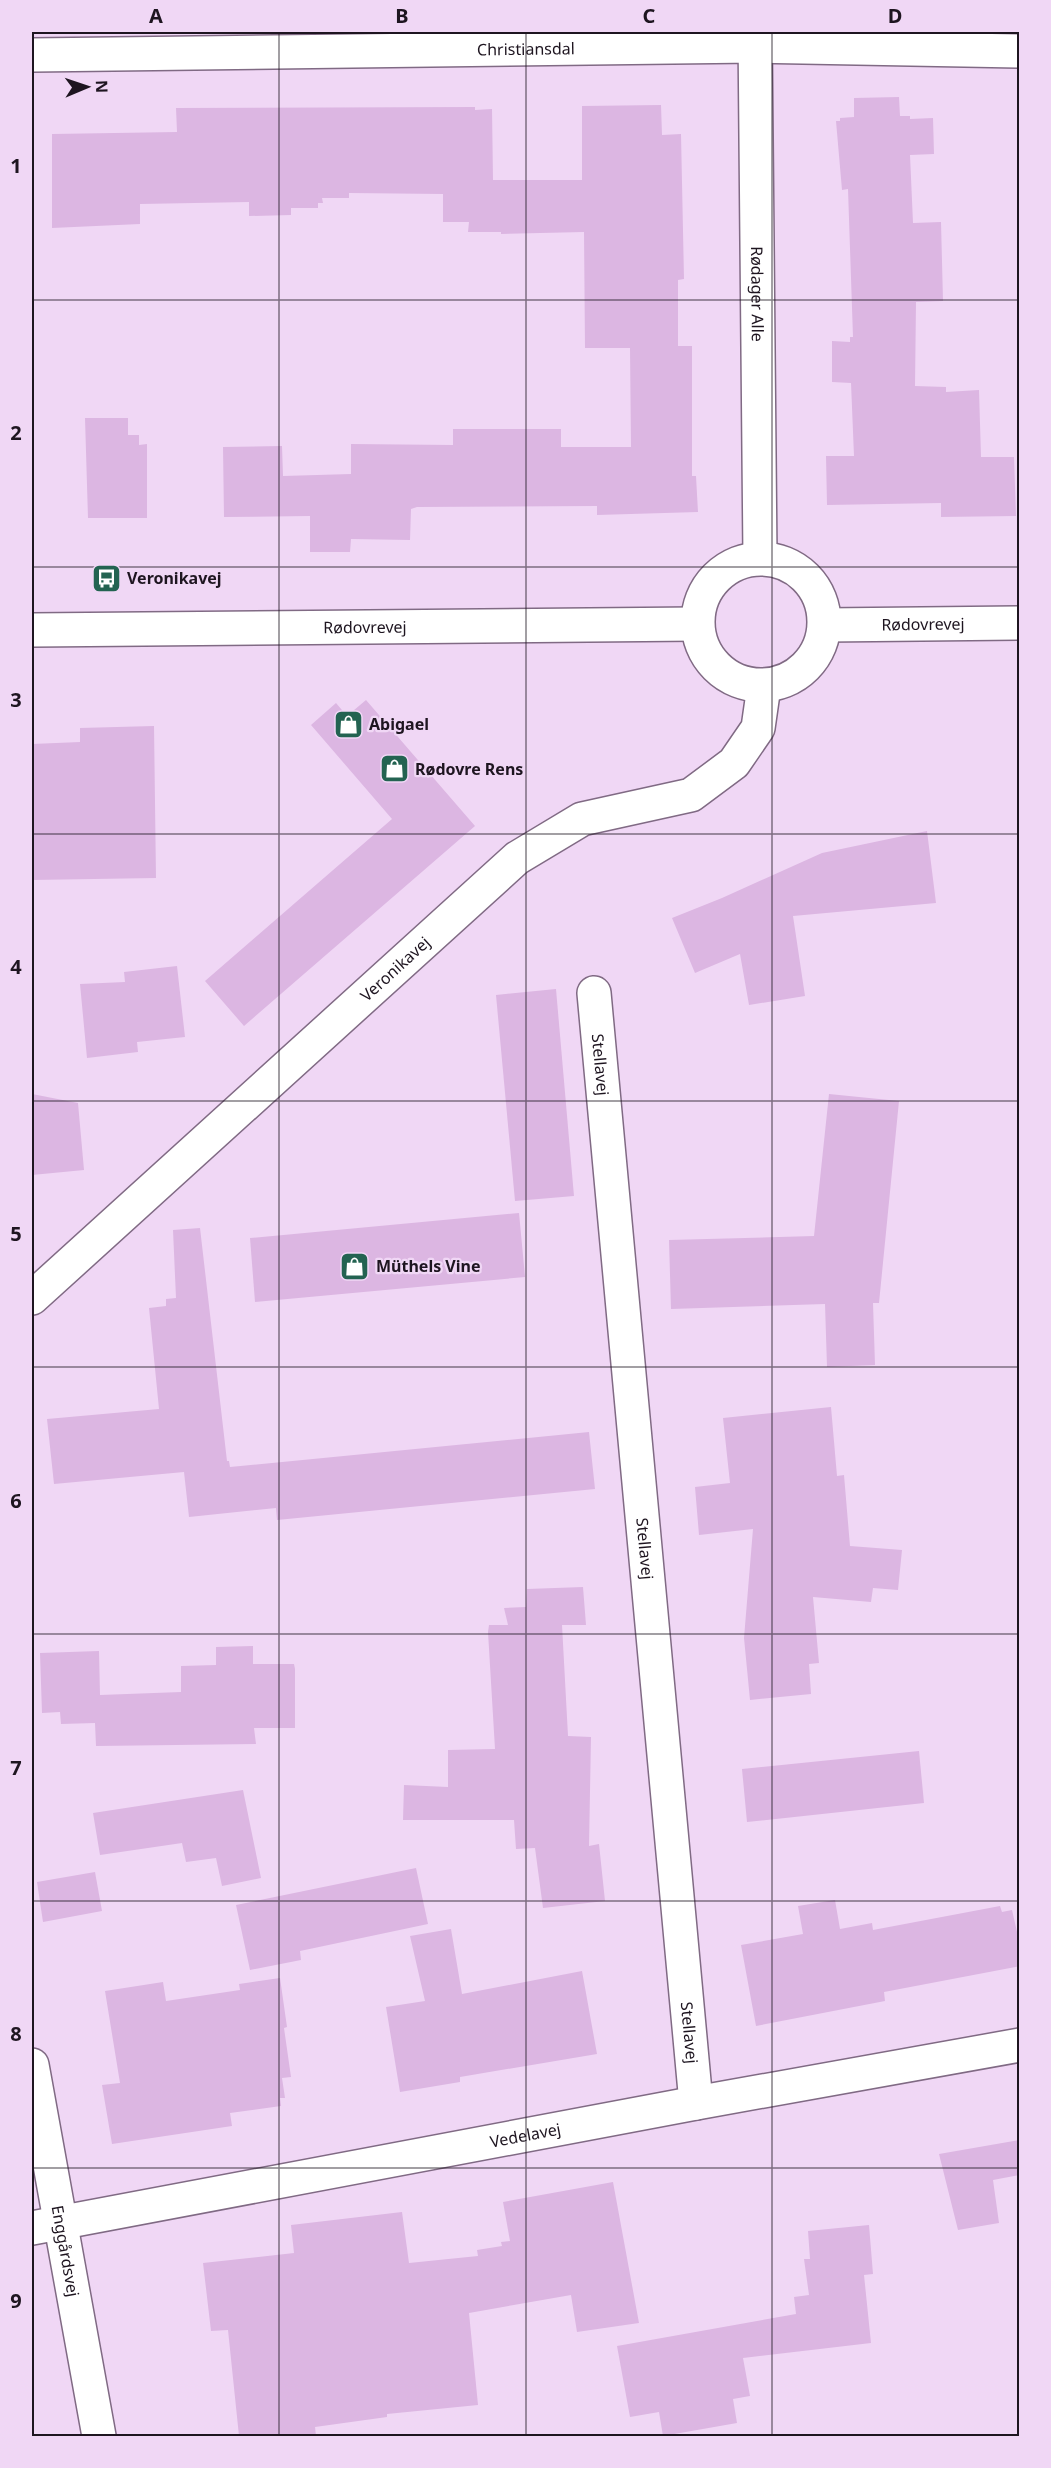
<svg xmlns="http://www.w3.org/2000/svg" width="1051" height="2468" viewBox="0 0 1051 2468" font-family="'Noto Sans',sans-serif">
	<style>
		.building { fill: #dcb6e2 }
		.lines { fill: none; stroke-linecap: round; stroke-linejoin: round }
		.minor-casing { stroke: #806a84; stroke-width: 36 }
		.tertiary-casing { stroke: #806a84; stroke-width: 36 }
		.minor { stroke: #fff; stroke-width: 33 }
		.tertiary { stroke: #fff; stroke-width: 33 }
		.grid { fill: none; stroke: #1e1520; stroke-width: 1.5; stroke-opacity: 0.55 }
		.labels { text-anchor: middle; dominant-baseline: central; stroke-width: 4.5; stroke-linejoin: round; paint-order: stroke }
		.street-label { font-size: 16px; fill: #1e1520; stroke: #f0d7f5 }
		.poi-label { font-size: 16px; font-weight: bold; fill: #1e1520; stroke: #f0d7f5; text-anchor: start }
		.neatline { fill: none; stroke: #1e1520; stroke-width: 2 }
		.grid-label { font-size: 20px; text-anchor: middle; font-weight: bold; fill: #1e1520 }
	</style>
	<rect width="100%" height="100%" fill="#f0d7f5"/>
	<g class="building">
		<polygon points="899,97 900,116 910,116 910,119 933,118 934,154 910,155 913,223 941,222 943,301 916,302 915,386 946,387 946,392 979,390 981,457 1014,457 1016,516 941,517 941,503 827,505 826,456 854,456 851,383 832,382 832,341 850,342 850,337 853,337 848,189 842,190 836,121 840,121 840,118 854,117 854,98"/>
		<polygon points="661,105 662,135 681,134 684,279 678,280 678,346 692,346 692,476 696,476 698,512 597,515 597,506 417,507 411,509 410,540 351,539 350,552 310,552 310,516 224,517 223,447 282,446 283,476 351,474 351,444 453,445 453,429 561,429 561,447 631,447 630,348 585,348 584,232 501,234 501,232 468,232 469,222 443,222 443,194 349,193 349,198 322,198 323,203 318,203 318,208 291,208 291,215 249,216 249,202 140,204 140,224 52,228 52,134 177,132 176,108 475,107 475,110 492,109 493,180 582,180 582,106"/>
		<polygon points="85,418 128,418 128,435 139,435 139,445 147,444 147,518 88,518"/>
		<polygon points="366,700 475,826 244,1026 205,981 392,819 311,725 336,703 347,716"/>
		<polygon points="154,726 156,878 32,880 32,744 80,742 80,728"/>
		<polygon points="927,831 936,903 793,916 805,996 749,1005 740,954 695,973 672,918 722,898 822,853"/>
		<polygon points="177,966 185,1037 137,1042 138,1052 87,1058 80,984 125,982 124,972"/>
		<polygon points="556,989 574,1196 515,1201 496,995"/>
		<polygon points="32,1094 78,1103 84,1170 32,1175"/>
		<polygon points="829,1094 899,1101 879,1303 873,1303 875,1365 827,1367 825,1304 671,1309 669,1240 814,1236"/>
		<polygon points="519,1213 525,1277 255,1302 250,1238"/>
		<polygon points="200,1228 227,1461 229,1461 230,1467 589,1432 595,1489 277,1520 276,1508 189,1517 184,1472 54,1484 47,1419 159,1409 149,1308 166,1306 166,1299 176,1298 173,1230"/>
		<polygon points="831,1407 837,1476 844,1475 850,1546 902,1550 898,1590 873,1588 871,1602 813,1597 819,1663 809,1664 811,1694 750,1700 744,1638 753,1529 699,1535 695,1487 730,1483 723,1418"/>
		<polygon points="583,1587 586,1625 562,1625 568,1736 591,1737 589,1846 599,1844 605,1901 543,1908 535,1848 516,1849 514,1820 403,1820 404,1785 448,1787 448,1750 495,1749 488,1632 489,1625 508,1625 504,1608 526,1607 527,1589"/>
		<polygon points="253,1646 253,1664 294,1664 295,1669 295,1728 254,1728 256,1744 96,1746 95,1723 61,1724 60,1712 42,1713 40,1653 99,1651 100,1695 181,1692 181,1666 216,1665 216,1647"/>
		<polygon points="919,1751 924,1803 747,1822 742,1769"/>
		<polygon points="243,1790 261,1878 222,1886 216,1858 186,1862 182,1843 100,1855 93,1813"/>
		<polygon points="416,1868 428,1924 300,1951 301,1960 250,1970 236,1905"/>
		<polygon points="95,1872 102,1911 43,1922 37,1882"/>
		<polygon points="835,1900 840,1929 872,1923 873,1930 1000,1906 1002,1912 1012,1910 1020,1945 1020,1966 884,1992 885,2001 756,2026 741,1945 803,1934 798,1906"/>
		<polygon points="451,1929 462,1994 582,1971 597,2054 460,2077 460,2082 400,2092 386,2007 425,2001 410,1936"/>
		<polygon points="280,1978 287,2027 284,2028 291,2077 282,2078 285,2098 280,2098 281,2106 230,2113 232,2126 112,2144 102,2085 120,2083 105,1991 163,1982 166,2001 240,1990 239,1984"/>
		<polygon points="1020,2140 1020,2175 993,2180 999,2223 958,2230 939,2154"/>
		<polygon points="613,2182 639,2323 577,2332 571,2295 469,2313 478,2405 387,2414 387,2417 315,2427 316,2436 239,2436 228,2330 211,2331 203,2263 294,2253 291,2225 402,2212 409,2263 478,2256 477,2250 502,2246 501,2242 510,2241 503,2202"/>
		<polygon points="869,2225 873,2274 864,2275 871,2343 743,2358 750,2396 733,2399 737,2423 663,2436 659,2412 630,2417 617,2346 796,2314 794,2297 809,2295 804,2259 810,2259 808,2231"/>
	</g>
	<g class="lines">
		<defs>
			<g id="minor">
				<path id="s1" d="M755 32 760 558"/>
				<path id="s2" d="M32 55 755 46 1020 51"/>
				<path id="s3" d="M594 993 696 2103"/>
				<path id="s4" d="M32 2065 99 2436"/>
				<path id="s5" d="M32 2228 696 2103 1020 2045"/>
			</g>
			<g id="tertiary">
				<circle cx="761" cy="622" r="63"/>
				<path id="s6" d="M825 625 1020 623"/>
				<path id="s7" d="M32 630 697 624"/>
				<path id="s8" d="M32 1298 517 858 582 819 691 795 734 763 758 728 764 686"/>
			</g>
		</defs>
		<use href="#minor" class="minor-casing"/>
		<use href="#tertiary" class="tertiary-casing"/>
		<use href="#minor" class="minor"/>
		<use href="#tertiary" class="tertiary"/>
	</g>
	<path class="grid" d="M279 32V2436M526 32V2436M772 32V2436M32 300H1020M32 567H1020M32 834H1020M32 1101H1020M32 1367H1020M32 1634H1020M32 1901H1020M32 2168H1020"/>
	<defs>
		<symbol id="bus-square" viewBox="-11 -11 22 22"><rect x="-9" y="-9" width="18" height="18" rx="4" fill="#236351" stroke="#f0d7f5"/><path d="M-5-6H5V4H4V6H2V4H-2V6H-4V4H-5ZM-3.5-4V0h7V-4ZM-3.5 1.2v1.5H-2V1.2ZM2 1.2v1.5H3.5V1.2Z" fill="#fff"/></symbol>
		<symbol id="shop-square" viewBox="-11 -11 22 22"><rect x="-9" y="-9" width="18" height="18" rx="4" fill="#236351" stroke="#f0d7f5"/><path d="M-5-2.5h2.3a2.7 3.5 0 0 1 5.4 0H5L5.5 6h-11ZM-1.5-2.5h3a1.5 2.3 0 0 0-3 0Z" fill="#fff"/></symbol>
	</defs>
	<g fill-rule="evenodd">
		<use href="#bus-square" x="90" y="562" width="33" height="33"/>
		<use href="#shop-square" x="332" y="708" width="33" height="33"/>
		<use href="#shop-square" x="378" y="752" width="33" height="33"/>
		<use href="#shop-square" x="338" y="1250" width="33" height="33"/>
	</g>
	<g class="labels">
		<g class="street-label">
			<text stroke="none"><textPath href="#s2" startOffset="494">Christiansdal</textPath></text>
			<text stroke="none"><textPath href="#s1" startOffset="262">Rødager Alle</textPath></text>
			<text stroke="none"><textPath href="#s6" startOffset="98">Rødovrevej</textPath></text>
			<text stroke="none"><textPath href="#s7" startOffset="333">Rødovrevej</textPath></text>
			<text stroke="none"><textPath href="#s8" startOffset="490">Veronikavej</textPath></text>
			<text stroke="none"><textPath href="#s3" startOffset="72">Stellavej</textPath></text>
			<text stroke="none"><textPath href="#s3" startOffset="558">Stellavej</textPath></text>
			<text stroke="none"><textPath href="#s3" startOffset="1044">Stellavej</textPath></text>
			<text stroke="none"><textPath href="#s5" startOffset="502">Vedelavej</textPath></text>
			<text stroke="none"><textPath href="#s4" startOffset="189">Enggårdsvej</textPath></text>
		</g>
		<g class="poi-label">
			<text x="127" y="578">Veronikavej</text>
			<text x="369" y="724">Abigael</text>
			<text x="415" y="769">Rødovre Rens</text>
			<text x="376" y="1266">Müthels Vine</text>
		</g>
	</g>
	<rect width="1051" height="2468" fill="none" stroke="#f0d7f5" stroke-width="66"/>
	<g transform="translate(87 87) rotate(88)" stroke="#f0d7f5" stroke-width="4.5" paint-order="stroke">
	<path d="M0-4.5L10 22L0 15L-10 22Z" fill="#1e1520"/>
	<text y="-9" font-size="16" font-weight="bold" text-anchor="middle" fill="#1e1520">N</text>
	</g>
	<rect x="33" y="33" width="985" height="2402" class="neatline"/>
	<g class="grid-label">
		<text x="156" y="23">A</text>
		<text x="402" y="23">B</text>
		<text x="649" y="23">C</text>
		<text x="895" y="23">D</text>
		<text x="16" y="173">1</text>
		<text x="16" y="440">2</text>
		<text x="16" y="707">3</text>
		<text x="16" y="974">4</text>
		<text x="16" y="1241">5</text>
		<text x="16" y="1508">6</text>
		<text x="16" y="1775">7</text>
		<text x="16" y="2041">8</text>
		<text x="16" y="2308">9</text>
	</g>
</svg>
